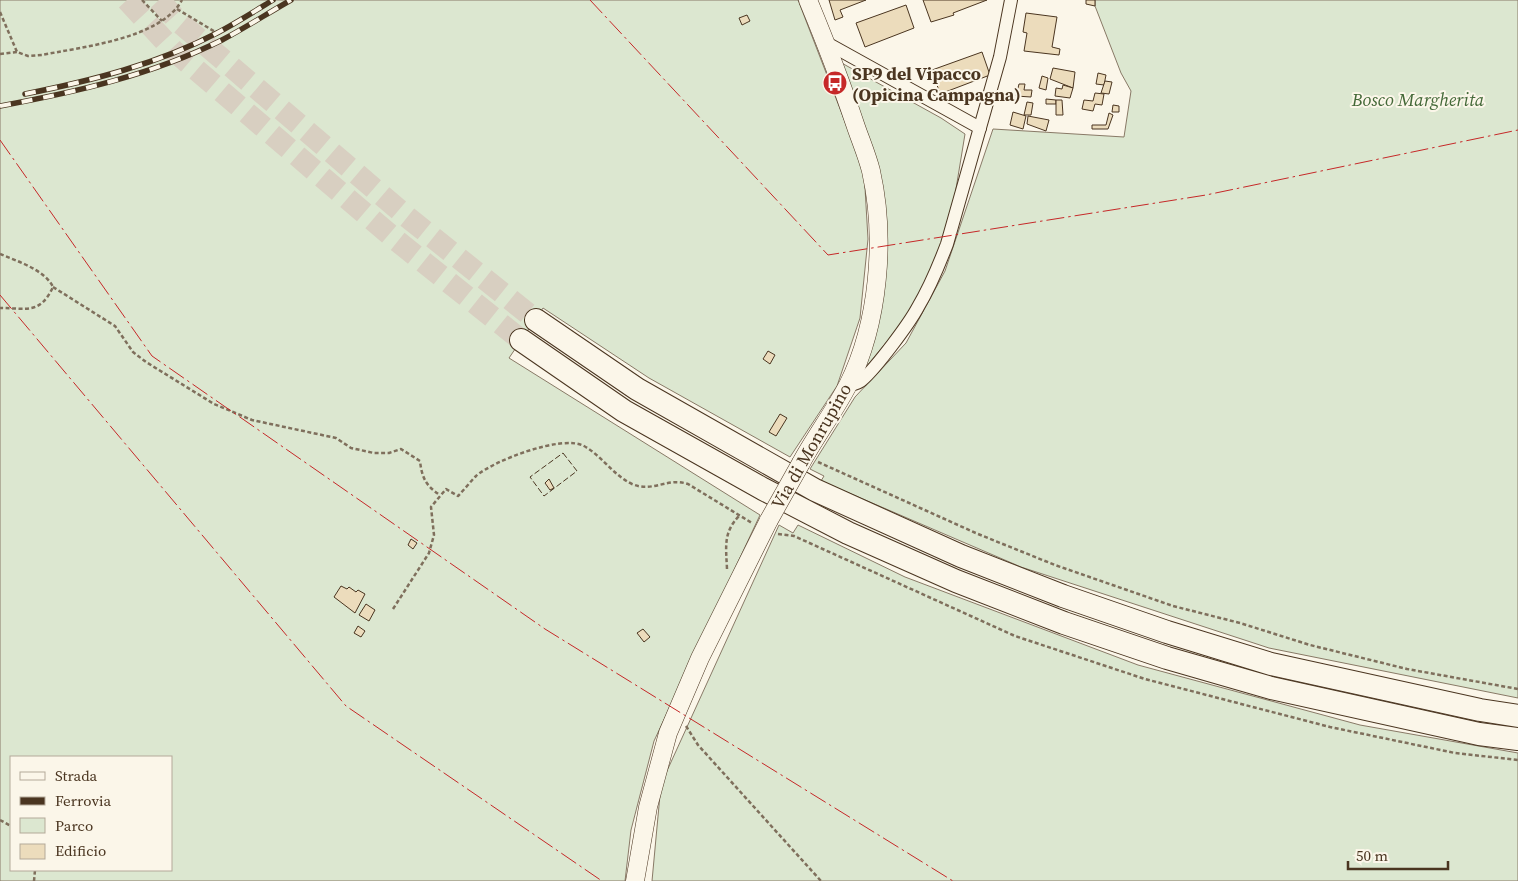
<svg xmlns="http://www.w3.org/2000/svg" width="1518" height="881" viewBox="0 0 1518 881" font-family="'Source Serif 4',serif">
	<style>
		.green { fill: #dce7d0; stroke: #887966; fill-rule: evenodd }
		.building { fill: #ecdcbc; stroke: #4a3520 }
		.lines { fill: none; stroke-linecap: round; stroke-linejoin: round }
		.motorway-tunnel { stroke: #d8cfc1; stroke-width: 22; stroke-dasharray: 22 11; stroke-linecap: butt }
		.minor-casing { stroke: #4a3520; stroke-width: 14 }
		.secondary-casing { stroke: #4a3520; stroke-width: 19 }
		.motorway-casing { stroke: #4a3520; stroke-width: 24 }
		.path { stroke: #7f6f5c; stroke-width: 2.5; stroke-dasharray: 4 2.5; stroke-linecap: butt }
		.minor { stroke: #fbf6e9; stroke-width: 12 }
		.secondary { stroke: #fbf6e9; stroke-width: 18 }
		.motorway { stroke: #fbf6e9; stroke-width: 22 }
		.rail-casing { stroke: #4a3520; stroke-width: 5.5 }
		.rail { stroke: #fbf6e9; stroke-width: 4; stroke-dasharray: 11; stroke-linecap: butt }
		.secondary-bridge-casing { stroke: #4a3520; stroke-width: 19; stroke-linecap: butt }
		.secondary-bridge { stroke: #fbf6e9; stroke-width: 18 }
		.fence { stroke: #4a3520; stroke-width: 1; stroke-dasharray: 6 2.5; stroke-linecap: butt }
		.power { stroke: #c62828; stroke-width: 1; stroke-dasharray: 18 4 2.5 4; stroke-linecap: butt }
		.labels { text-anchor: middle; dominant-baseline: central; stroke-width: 4; stroke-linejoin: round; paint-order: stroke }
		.poi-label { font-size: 18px; font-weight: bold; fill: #4a3520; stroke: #fbf6e9; text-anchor: start }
		.park-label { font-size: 18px; font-style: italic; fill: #436837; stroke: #fbf6e9 }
		.street-label { font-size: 18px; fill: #4a3520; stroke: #fbf6e9 }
	</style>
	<rect width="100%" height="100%" fill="#fbf6e9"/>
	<g class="green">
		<path d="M0 0H798L864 171 868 239 860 318 837 386 790 457 649 378 543 308 509 358 760 515 654 741 631 830 625 881H0ZM11 757H171V870H11Z"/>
		<polygon points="1095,0 1518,0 1518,698 1269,648 1021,567 821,481 824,476 810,469 855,397 906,343 945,271 993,129 1124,137 1131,91 1121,73 1095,6"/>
		<polygon points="838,61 941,118 965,134 953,207 944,242 917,305 861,373 882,251"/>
		<polygon points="779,525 793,533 798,525 905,577 1138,665 1360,725 1518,753 1518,881 652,881 661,784"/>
	</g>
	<g class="building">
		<polygon points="829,0 866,0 840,10 843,17 835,20"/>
		<polygon points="923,0 987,0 953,13 954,15 931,22"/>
		<polygon points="1086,0 1095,0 1095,6 1086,4"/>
		<polygon points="906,5 914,28 865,47 856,23"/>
		<polygon points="1026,13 1057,17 1052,47 1060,49 1059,55 1024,51 1027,33 1023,32"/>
		<polygon points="747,15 750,21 742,25 739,18"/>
		<polygon points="982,52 990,75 940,94 932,70"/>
		<polygon points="1053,68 1075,72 1073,88 1050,79"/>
		<polygon points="1098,73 1106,75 1104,85 1096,84"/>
		<polygon points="1042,76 1048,78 1046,90 1039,88"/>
		<polygon points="1105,81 1112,82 1109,94 1101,93"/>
		<polygon points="1019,84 1025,84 1024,90 1032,90 1031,97 1016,96"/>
		<polygon points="1063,85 1073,88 1070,98 1055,96 1056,88 1062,89"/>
		<polygon points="1095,93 1104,94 1102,105 1095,104 1093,111 1082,109 1084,100 1093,101"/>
		<polygon points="1046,99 1056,100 1056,104 1046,104"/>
		<polygon points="1056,100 1062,100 1063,115 1056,115"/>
		<polygon points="1027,102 1033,103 1031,115 1024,115"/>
		<polygon points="1113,105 1119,106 1119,112 1112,112"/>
		<polygon points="1013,112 1026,116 1023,129 1010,125"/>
		<polygon points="1109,113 1113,115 1108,129 1092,129 1092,125 1106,125"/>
		<polygon points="1028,116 1049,120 1046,131 1027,124"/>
		<polygon points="768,351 775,355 770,364 763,359"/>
		<polygon points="780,414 787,418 776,436 769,432"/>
		<polygon points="549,479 554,488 550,490 545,483"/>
		<polygon points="411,539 417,543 413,549 408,545"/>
		<polygon points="341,586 347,589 349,587 356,592 358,590 365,594 355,613 334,597"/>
		<polygon points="366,604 375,610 369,621 359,615"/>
		<polygon points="358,626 365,631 361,637 354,633"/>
		<polygon points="643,629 650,637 644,642 637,633"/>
	</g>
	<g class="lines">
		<g class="motorway-tunnel">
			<polyline points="127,0 173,50 396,240 521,340"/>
			<polyline points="159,0 179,22 406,216 536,320"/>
		</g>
		<defs>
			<g id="minor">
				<polyline points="825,42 980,128"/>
				<path d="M848 385C853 384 858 384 862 380 876 368 909 324 918 307 930 287 939 265 947 244L1000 57 1011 0"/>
			</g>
			<g id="secondary">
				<path d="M801 463C815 437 834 412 848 385 879 323 886 238 871 171 867 155 860 139 855 124 841 82 825 41 808 0"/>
				<polyline points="635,881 648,807 668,733 700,658 769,520"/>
			</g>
			<g id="motorway">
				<polyline points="536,320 637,389 815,490 961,556 1063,596 1167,632 1271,664 1480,710 1518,716"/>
				<polyline points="521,340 624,411 763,489 848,533 956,581 1064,623 1167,658 1271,688 1479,734 1518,739"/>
			</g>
		</defs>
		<use href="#minor" class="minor-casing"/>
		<use href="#secondary" class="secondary-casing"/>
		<use href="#motorway" class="motorway-casing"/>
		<g class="path">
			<polyline points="142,0 162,21"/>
			<polyline points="177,9 217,33"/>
			<path d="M0 12 17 52 28 56 42 55C81 47 161 39 182 0"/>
			<polyline points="0,54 17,52"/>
			<path d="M0 254C17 261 45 270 53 287 40 315 26 308 0 308"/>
			<path d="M53 287 115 326 133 352 146 362 214 404 252 420 336 438 351 448 374 453H389L401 449 420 461C422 478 426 486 440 495"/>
			<polyline points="818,462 978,534 1055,565 1173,606 1240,623 1310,645 1407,669 1518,689"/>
			<polyline points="778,534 794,536 1015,636 1145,679 1330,727 1455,753 1518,760"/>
			<path d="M727 569C726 546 723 532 740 515"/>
			<path d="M393 609 429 553 434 535 431 507 446 489 458 496C464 490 470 482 476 476 493 461 562 434 584 446 602 456 613 475 632 484 653 493 667 477 688 484L752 523"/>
			<polyline points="686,726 698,745 821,881"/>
			<polyline points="0,820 11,826"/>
			<polyline points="34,881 35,870"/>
		</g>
		<use href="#minor" class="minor"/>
		<use href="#secondary" class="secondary"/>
		<use href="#motorway" class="motorway"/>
		<defs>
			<g id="rail">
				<path d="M25 94C90 81 158 64 217 33 236 23 255 11 273 0"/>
				<path d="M0 106C76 92 152 75 222 40 245 28 268 13 291 0"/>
			</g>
		</defs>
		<use href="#rail" class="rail-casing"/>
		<use href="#rail" class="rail"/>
		<defs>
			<polyline id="secondary-bridge" points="769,520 801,463"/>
		</defs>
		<use href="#secondary-bridge" class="secondary-bridge-casing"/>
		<use href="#secondary-bridge" class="secondary-bridge"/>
		<polygon class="fence" points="563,453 577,471 544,496 530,477"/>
		<g class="power">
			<polyline points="590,0 828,255 1206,195 1518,130"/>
			<polyline points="0,140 152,356 545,629 953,881"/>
			<polyline points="0,295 346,706 602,881"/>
		</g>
	</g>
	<defs>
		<symbol id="bus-disc" viewBox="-11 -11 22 22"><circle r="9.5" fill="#c62828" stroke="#fbf6e9"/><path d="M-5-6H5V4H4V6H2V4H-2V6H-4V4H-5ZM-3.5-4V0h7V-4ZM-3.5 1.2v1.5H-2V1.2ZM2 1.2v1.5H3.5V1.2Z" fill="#fff"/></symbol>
	</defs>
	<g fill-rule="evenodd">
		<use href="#bus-disc" x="821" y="69" width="28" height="28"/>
	</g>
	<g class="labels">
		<g class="poi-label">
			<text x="852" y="73">SP9 del Vipacco<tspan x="852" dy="21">(Opicina Campagna)</tspan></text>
		</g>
		<g class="park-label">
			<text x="1418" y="99">Bosco Margherita</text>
		</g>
		<g class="street-label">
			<text transform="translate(811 446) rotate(-60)">Via di Monrupino</text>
		</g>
	</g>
	<rect x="10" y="756" width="162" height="115" fill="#fbf6e9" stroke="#b4a999"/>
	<rect x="20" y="772" width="25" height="8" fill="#fbf6e9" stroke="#b4a999"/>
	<text x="55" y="781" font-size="15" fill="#4a3520">Strada</text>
	<rect x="20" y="797" width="25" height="8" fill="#4a3520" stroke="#b4a999"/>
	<text x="55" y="806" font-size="15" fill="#4a3520">Ferrovia</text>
	<rect x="20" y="818" width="25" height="15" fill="#dce7d0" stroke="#b4a999"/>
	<text x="55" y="831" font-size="15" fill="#4a3520">Parco</text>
	<rect x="20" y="844" width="25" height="15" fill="#ecdcbc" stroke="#b4a999"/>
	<text x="55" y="856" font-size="15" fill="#4a3520">Edificio</text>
	<path d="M1348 861v8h100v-8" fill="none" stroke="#4a3520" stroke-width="2.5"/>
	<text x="1356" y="861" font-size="15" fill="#4a3520" stroke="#fbf6e9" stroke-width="4" paint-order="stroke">50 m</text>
</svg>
